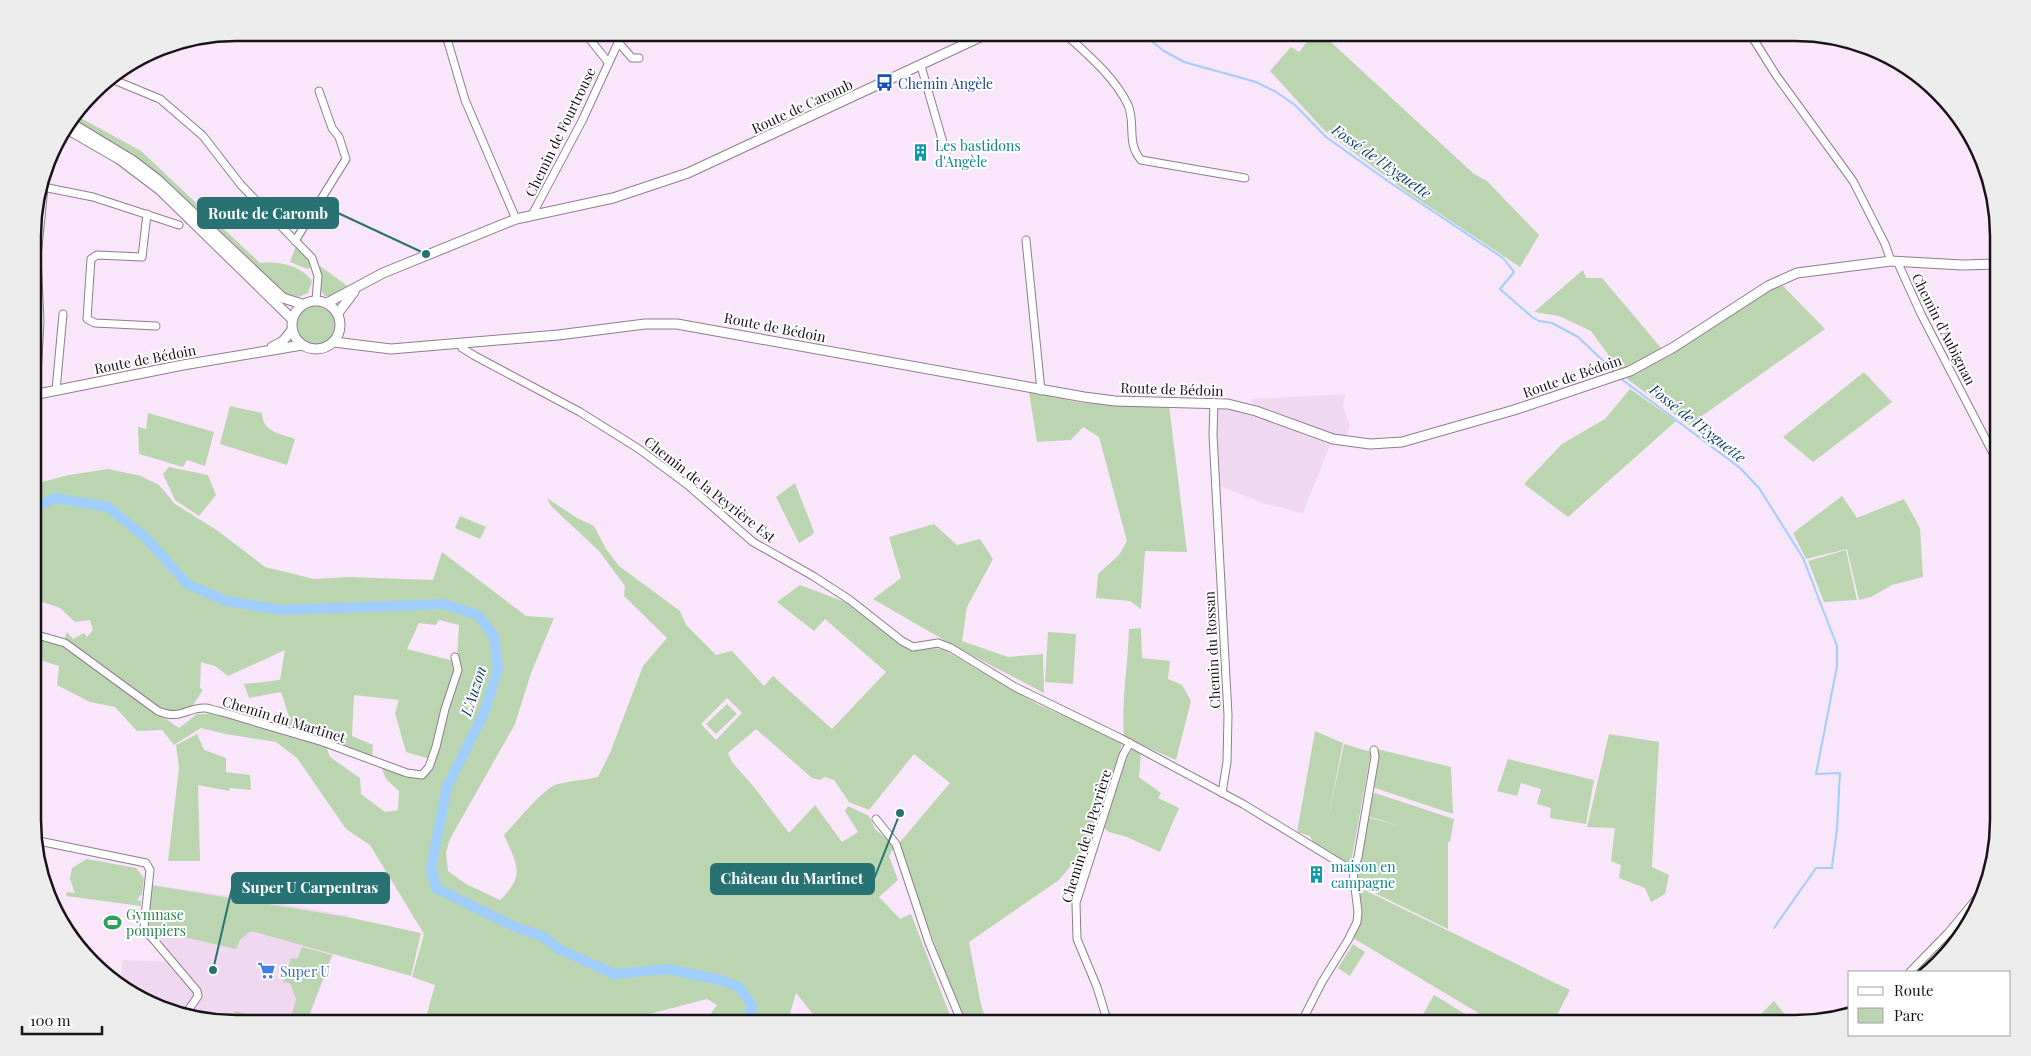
<svg xmlns="http://www.w3.org/2000/svg" width="2031" height="1056" viewBox="0 0 2031 1056" font-family="'Playfair Display',serif">
	<style>
		.built { fill: #f1d8f1 }
		.green { fill: #bad5b0; fill-rule: evenodd }
		.lines { fill: none; stroke-linecap: round; stroke-linejoin: round }
		.stream { stroke: #a0cefe; stroke-width: 2 }
		.river { stroke: #a0cefe; stroke-width: 10 }
		.minor-casing { stroke: #8f7d8f; stroke-width: 9 }
		.major-casing { stroke: #8f7d8f; stroke-width: 11 }
		.minor { stroke: #fff; stroke-width: 7 }
		.major { stroke: #fff; stroke-width: 9 }
		.labels { text-anchor: middle; dominant-baseline: central; stroke-width: 4; stroke-linejoin: round; paint-order: stroke }
		.transit-label { font-size: 14px; fill: #164399; stroke: #fff; text-anchor: start }
		.street-label { font-size: 14px; fill: #191219; stroke: #fff }
		.culture-label { font-size: 14px; fill: #0d838f; stroke: #fff; text-anchor: start }
		.leisure-label { font-size: 14px; fill: #27864d; stroke: #fff; text-anchor: start }
		.shop-label { font-size: 14px; fill: #366cbe; stroke: #fff; text-anchor: start }
		.water-label { font-size: 15px; font-style: italic; fill: #10406c; stroke: #fff }
		.rim { fill: none; stroke: #191219; stroke-width: 2.5 }
		.leader { fill: none; stroke: #287273; stroke-width: 2 }
		.callout-dot { fill: #287273; stroke: #fff; stroke-width: 2 }
		.callout { fill: #287273; stroke: #287273; stroke-width: 2 }
		.callout-label { font-size: 15px; text-anchor: middle; font-weight: bold; fill: #fff }
	</style>
	<rect width="100%" height="100%" fill="#fae6fa"/>
	<g class="built">
		<polygon points="1345,394 1343,406 1350,425 1346,438 1317,430 1251,403 1252,399"/>
		<polygon points="1218,410 1234,410 1274,423 1330,445 1303,513 1266,504 1217,485 1216,419"/>
		<polygon points="152,885 267,901 348,916 307,1023 236,1023 146,1002 120,981 123,960 178,962 148,924"/>
	</g>
	<g class="green">
		<polygon points="1315,32 1321,33 1474,174 1487,181 1539,235 1520,267 1404,190 1324,130 1270,71 1291,47 1299,52"/>
		<path d="M77 116 141 151 260 263C278 261 301 265 312 281L308 293 299 297 283 293 173 187 133 155 73 120Z"/>
		<polygon points="296,246 312,261 311,267 307,269 290,262"/>
		<polygon points="320,266 349,287 332,297 325,296 320,290"/>
		<polygon points="1583,270 1586,278 1602,278 1662,349 1620,371 1591,331 1559,316 1534,312"/>
		<polygon points="1781,284 1825,329 1689,425 1626,378 1659,361 1766,292"/>
		<circle cx="316" cy="325" r="21"/>
		<polygon points="1864,372 1892,402 1813,462 1783,437"/>
		<polygon points="1630,389 1676,421 1568,517 1524,484 1562,444 1605,419"/>
		<polygon points="1029,392 1082,403 1169,406 1187,552 1145,551 1141,609 1130,601 1096,598 1098,574 1119,555 1127,541 1099,437 1083,427 1071,440 1037,442"/>
		<path d="M230 406 262 413C262 432 281 434 295 439L287 465 220 444Z"/>
		<polygon points="148,413 214,432 205,466 187,460 183,467 139,454 138,427 146,429"/>
		<polygon points="169,467 208,475 216,495 199,516 175,500 163,474"/>
		<path d="M108 469 141 476 159 485 175 504 218 531 265 567 314 579 348 577 433 580 442 552 526 616 554 618 531 673 515 724 450 839 446 852 448 871 466 884 500 900C526 875 517 865 504 835 515 824 544 787 558 784 571 781 584 780 598 777L610 753 643 666 667 638 624 596 625 586 599 551 551 506 547 498 577 518 594 526 606 549 619 566 680 611 686 625 716 655 732 651 764 686 773 676 832 729 886 672 825 619 814 631 777 602 800 585 845 602 911 651 934 648 944 650 1037 704 1115 738 1122 745 1089 844 1059 880 969 942 981 1005 987 1023H964L900 850V842L950 783 914 754 869 810 849 802 834 780 825 777 820 780 812 778 756 729 728 753 732 762 753 786 789 833 815 805 842 842 858 832 845 811 848 806 869 816 875 829 895 846 889 856 898 880 879 897 900 919 911 914 953 1023H820L796 993 789 1017 784 1023H704L717 1005 707 999 630 1019 622 1023H540L515 1019 513 1023H458L427 1014 435 985 412 977 424 934 370 845 346 829 297 758 276 742 225 734 201 728 174 745 162 730 137 731 115 707 90 702 57 685 59 666 34 658V636L50 638 179 728 197 714H220L275 730 289 716 281 692 249 698 244 684 280 680 285 650 228 676 215 666 201 662 200 688 203 690 191 708 169 712 158 707 64 640 67 632 73 639 84 633 87 637 93 630 90 620 75 622 60 608 34 599V484L69 475ZM439 620 459 625 457 657 460 671 447 709 439 748 429 770 422 777 381 766 386 779 399 791 398 810 385 812 361 794 360 778 330 757 324 741 372 760 373 745 352 736 354 695 399 700 395 713 406 752 430 759 443 708 457 670 454 661 407 649 419 623 436 625ZM727 698 742 713 716 740 701 724Z"/>
		<polygon points="795,483 814,532 812,535 799,543 776,497"/>
		<polygon points="1842,496 1857,518 1904,499 1920,528 1923,577 1892,585 1871,597 1859,600 1847,549 1806,559 1793,533"/>
		<polygon points="460,516 486,527 480,539 455,528"/>
		<polygon points="934,524 957,545 980,539 993,559 967,607 962,641 1008,657 1043,654 1044,693 956,647 873,599 901,578 889,537"/>
		<polygon points="1846,550 1857,600 1824,602 1808,561"/>
		<path d="M1141 628 1142 658 1170 661 1168 679 1182 685 1191 701 1176 760 1124 737C1121 702 1128 665 1129 629Z"/>
		<polygon points="1048,632 1076,634 1073,684 1045,682"/>
		<polygon points="727,704 737,714 716,734 706,724"/>
		<polygon points="1315,731 1343,743 1327,824 1344,744 1371,752 1351,863 1346,864 1314,845 1310,836 1297,832"/>
		<polygon points="197,734 204,750 226,758 226,772 250,775 251,790 230,788 229,791 198,785 200,861 168,861 179,768 176,745"/>
		<polygon points="1609,734 1659,742 1652,867 1669,875 1665,894 1651,902 1645,888 1619,878 1621,865 1611,861 1615,828 1587,827"/>
		<polygon points="1133,749 1141,753 1139,777 1161,793 1158,798 1179,808 1160,852 1127,837 1109,832 1103,827 1128,755"/>
		<polygon points="1377,749 1451,767 1453,814 1372,787"/>
		<polygon points="1508,759 1594,780 1586,824 1550,818 1551,808 1537,804 1541,789 1521,783 1517,796 1497,791"/>
		<polygon points="1375,793 1454,819 1450,842 1448,842 1448,929 1356,884 1367,817 1406,828 1367,816 1372,795"/>
		<polygon points="87,859 136,868 144,878 142,894 137,900 141,901 141,906 66,896 67,892 75,893 70,879 72,868"/>
		<polygon points="151,885 347,917 421,933 411,976 251,931 240,940 236,949 149,929 146,917"/>
		<polygon points="1356,886 1570,990 1558,1013 1574,1023 1495,1023 1353,938 1359,925"/>
		<polygon points="1353,944 1365,952 1350,976 1338,968"/>
		<polygon points="302,947 332,955 306,1023 290,1023 296,999 290,983 283,982 291,958 297,959"/>
		<polygon points="1434,995 1480,1023 1418,1023"/>
		<polygon points="1774,1001 1792,1023 1752,1023"/>
		<polygon points="235,1011 281,1023 232,1023"/>
	</g>
	<g class="lines">
		<g class="stream">
			<polyline points="1140,32 1164,51 1184,62 1256,82 1276,92 1295,105 1326,137 1392,184 1503,258 1514,272 1500,289 1532,317 1539,321 1552,323 1578,337 1615,372"/>
			<polyline points="1620,378 1740,468 1759,488 1803,558 1837,646 1837,666 1816,774 1840,773 1837,829 1832,866 1832,868 1816,868 1774,928"/>
		</g>
		<polyline class="river" points="34,508 55,498 108,507 147,539 187,584 226,601 282,610 443,604 478,615 494,636 498,669 484,713 447,787 431,868 436,888 515,927 542,936 559,949 614,974 668,969 721,980 739,987 752,1006 748,1018 742,1023"/>
		<defs>
			<g id="minor">
				<polyline points="445,32 465,100 516,219"/>
				<polyline points="584,32 608,62"/>
				<path d="M1063 32C1087 54 1114 76 1128 105 1136 123 1126 143 1141 160L1245 178"/>
				<polyline points="1749,32 1776,75 1853,181 1885,244 1891,261"/>
				<polyline points="618,42 632,58 639,58"/>
				<polyline points="921,66 946,153"/>
				<polyline points="109,78 160,99 203,136 241,185 312,258 318,276 316,300"/>
				<polyline points="43,187 93,197 179,225"/>
				<polyline points="147,214 142,257 97,255 91,259 87,319 95,323 156,326"/>
				<polyline points="532,215 582,121 623,32"/>
				<polyline points="1026,240 1041,391"/>
				<polyline points="295,241 346,159 339,137 332,128 319,91"/>
				<polyline points="1897,261 1921,314 1997,461"/>
				<polyline points="460,343 462,348 475,356 580,412 639,449 689,486 753,542 813,576 850,600 902,641 913,647 938,643 951,648 1015,687 1120,738 1243,804 1353,871"/>
				<polyline points="56,390 63,314"/>
				<polyline points="36,395 40,321 37,257 44,187"/>
				<polyline points="1214,402 1213,435 1228,715 1227,762 1222,793"/>
				<path d="M34 634 65 643 158 711C183 721 185 707 206 708 211 709 217 711 222 712L323 742 407 773 422 775 429 767 436 747 445 709 458 670 455 657"/>
				<polyline points="876,819 896,844 929,943 962,1023"/>
				<polyline points="34,840 146,863 150,870 144,926 148,933 197,991 198,996 187,1012"/>
				<polyline points="1910,972 1948,933 1982,892"/>
				<polyline points="1108,1023 1097,987 1077,939 1076,903 1123,755 1130,743"/>
				<polyline points="1301,1023 1322,982 1348,940 1357,922 1358,912 1353,871 1358,857 1375,757 1374,750"/>
			</g>
			<g id="major">
				<polyline points="71,123 132,160 157,179 283,298 302,304"/>
				<polyline points="67,129 119,159 160,190 292,319"/>
				<circle cx="316" cy="325" r="24"/>
				<polyline points="327,303 383,273 516,219 613,198 688,173 991,32"/>
				<polyline points="338,313 354,292"/>
				<polyline points="334,342 391,349 558,335 645,324 677,324 1084,397 1115,401 1228,404 1256,411 1333,439 1370,444 1402,442 1514,410 1630,371 1674,347 1768,286 1797,273 1891,261 1962,265 1997,264"/>
				<polyline points="272,347 283,341 292,330"/>
				<polyline points="33,395 183,365 302,345"/>
			</g>
		</defs>
		<use href="#minor" class="minor-casing"/>
		<use href="#major" class="major-casing"/>
		<use href="#minor" class="minor"/>
		<use href="#major" class="major"/>
	</g>
	<defs>
		<symbol id="bus-bare" viewBox="-9 -9 18 18"><path d="M-5-6H5V4H4V6H2V4H-2V6H-4V4H-5ZM-3.5-4V0h7V-4ZM-3.5 1.2v1.5H-2V1.2ZM2 1.2v1.5H3.5V1.2Z" fill="#1a4fb4" stroke="#fff" stroke-width="2.5" paint-order="stroke"/></symbol>
		<symbol id="building-bare" viewBox="-9 -9 18 18"><path d="M-4-6H4V6H1V3H-1V6H-4ZM-2.5-4.3h1.7v1.8h-1.7ZM.8-4.3h1.7v1.8H.8ZM-2.5-1h1.7V.8h-1.7ZM.8-1h1.7V.8H.8Z" fill="#0f9aa8" stroke="#fff" stroke-width="2.5" paint-order="stroke"/></symbol>
		<symbol id="stadium-bare" viewBox="-9 -9 18 18"><path d="M0-5a6.5 5 0 1 0 0 10a6.5 5 0 1 0 0-10ZM-3.5-1.8h7v3.6h-7Z" fill="#2e9e5b" stroke="#fff" stroke-width="2.5" paint-order="stroke"/></symbol>
		<symbol id="supermarket-bare" viewBox="-9 -9 18 18"><path d="M-6-5.5h2.5l.6 2H6L4.5 2H-2.5L-4.4-4H-6ZM-1.5 3.2a1.3 1.3 0 1 0 .1 0ZM3 3.2a1.3 1.3 0 1 0 .1 0Z" fill="#3f7fe0" stroke="#fff" stroke-width="2.5" paint-order="stroke"/></symbol>
	</defs>
	<g fill-rule="evenodd">
		<use href="#bus-bare" x="872" y="70" width="25" height="25"/>
		<use href="#building-bare" x="908" y="140" width="25" height="25"/>
		<use href="#building-bare" x="1304" y="862" width="25" height="25"/>
		<use href="#stadium-bare" x="100" y="910" width="25" height="25"/>
		<use href="#supermarket-bare" x="254" y="958" width="25" height="25"/>
	</g>
	<g class="labels">
		<g class="transit-label">
			<text x="898" y="83">Chemin Angèle</text>
		</g>
		<g class="street-label">
			<text transform="translate(802 106) rotate(-25)">Route de Caromb</text>
			<text transform="translate(560 132) rotate(-64)">Chemin de Fourtrouse</text>
			<text transform="translate(775 327) rotate(11)">Route de Bédoin</text>
			<text transform="translate(1944 329) rotate(63)">Chemin d'Aubignan</text>
			<text transform="translate(145 359) rotate(-11)">Route de Bédoin</text>
			<text transform="translate(1572 376) rotate(-19)">Route de Bédoin</text>
			<text transform="translate(1172 389) rotate(2)">Route de Bédoin</text>
			<text transform="translate(710 489) rotate(38)">Chemin de la Peyrière Est</text>
			<text transform="translate(1212 650) rotate(-93)">Chemin du Rossan</text>
			<text transform="translate(284 719) rotate(17)">Chemin du Martinet</text>
			<text transform="translate(1086 836) rotate(-73)">Chemin de la Peyrière</text>
		</g>
		<g class="culture-label">
			<text x="935" y="145">Les bastidons<tspan x="935" dy="16">d'Angèle</tspan></text>
			<text x="1331" y="866">maison en<tspan x="1331" dy="16">campagne</tspan></text>
		</g>
		<g class="leisure-label">
			<text x="126" y="914">Gymnase<tspan x="126" dy="16">pompiers</tspan></text>
		</g>
		<g class="shop-label">
			<text x="280" y="971">Super U</text>
		</g>
		<g class="water-label">
			<text transform="translate(1382 161) rotate(35)">Fossé de l'Eyguette</text>
			<text transform="translate(1698 423) rotate(38)">Fossé de l'Eyguette</text>
			<text transform="translate(473 691) rotate(-72)">L'Auzon</text>
		</g>
	</g>
	<path d="M0 0H2031V1056H0ZM236 41H1795A195 195 0 0 1 1990 236V820A195 195 0 0 1 1795 1015H236A195 195 0 0 1 41 820V236A195 195 0 0 1 236 41Z" fill="#edeced" fill-rule="evenodd"/>
	<path class="rim" d="M236 41H1795A195 195 0 0 1 1990 236V820A195 195 0 0 1 1795 1015H236A195 195 0 0 1 41 820V236A195 195 0 0 1 236 41Z"/>
	<path class="leader" d="M426 254L338 213M900 813L874 879M213 970L232 888"/>
	<g class="callout-dot">
		<circle cx="426" cy="254" r="5"/>
		<circle cx="900" cy="813" r="5"/>
		<circle cx="213" cy="970" r="5"/>
	</g>
	<g class="callout">
		<rect x="198" y="198" width="140" height="30" rx="5"/>
		<rect x="711" y="864" width="163" height="30" rx="5"/>
		<rect x="232" y="873" width="157" height="30" rx="5"/>
	</g>
	<g class="callout-label">
		<text x="268" y="219">Route de Caromb</text>
		<text x="792" y="884">Château du Martinet</text>
		<text x="310" y="893">Super U Carpentras</text>
	</g>
	<rect x="1848" y="971" width="162" height="65" fill="#ffffff" stroke="#a3a0a3"/>
	<rect x="1858" y="987" width="25" height="8" fill="#ffffff" stroke="#a3a0a3"/>
	<text x="1894" y="996" font-size="15" fill="#191219">Route</text>
	<rect x="1858" y="1008" width="25" height="15" fill="#bad5b0" stroke="#a3a0a3"/>
	<text x="1894" y="1021" font-size="15" fill="#191219">Parc</text>
	<path d="M22 1026v8h80v-8" fill="none" stroke="#191219" stroke-width="2.5"/>
	<text x="30" y="1026" font-size="15" fill="#191219" stroke="#ffffff" stroke-width="4" paint-order="stroke">100 m</text>
</svg>
